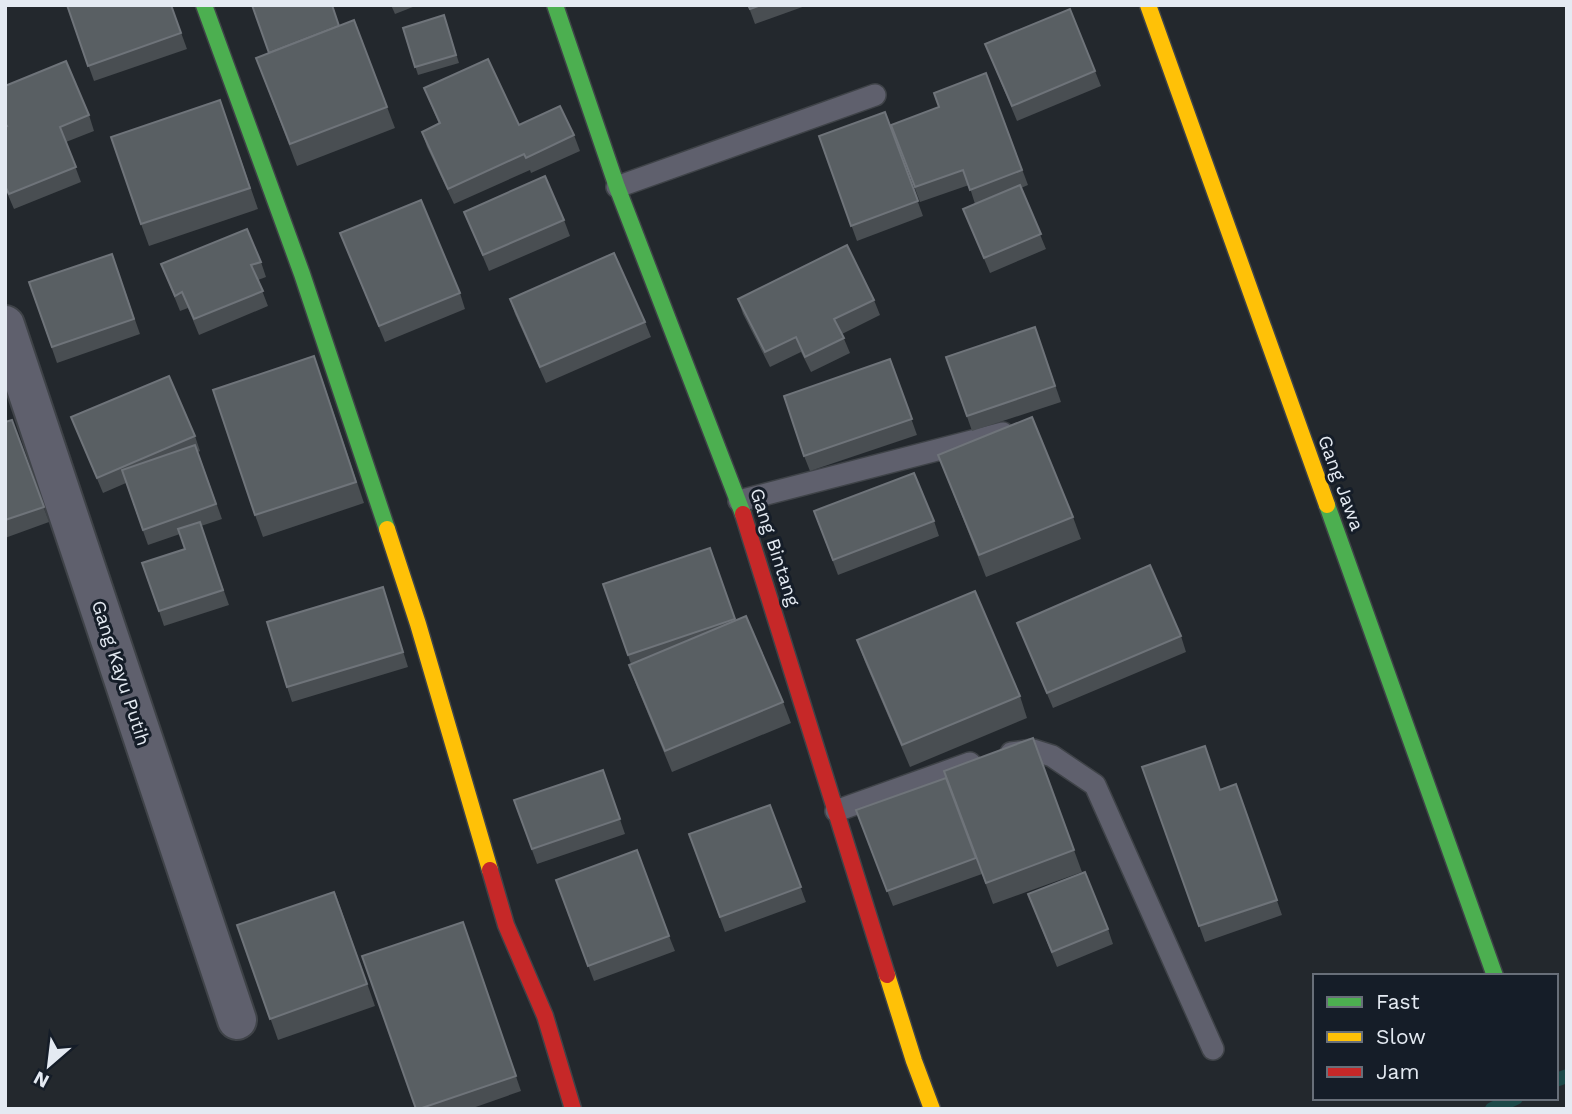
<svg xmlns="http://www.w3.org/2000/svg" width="1572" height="1114" viewBox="0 0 1572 1114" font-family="'Work Sans',sans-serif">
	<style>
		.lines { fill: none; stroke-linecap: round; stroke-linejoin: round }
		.stream { stroke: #1c4949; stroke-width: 14 }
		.lane-casing { stroke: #3f4348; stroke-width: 24 }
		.street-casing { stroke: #3f4348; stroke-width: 42 }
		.fast-casing { stroke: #3f4348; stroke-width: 19 }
		.slow-casing { stroke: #3f4348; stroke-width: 19 }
		.jam-casing { stroke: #3f4348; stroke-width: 19 }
		.lane { stroke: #5f606d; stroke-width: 21 }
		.street { stroke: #5f606d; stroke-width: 38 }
		.fast { stroke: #4caf50; stroke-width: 16 }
		.slow { stroke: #ffc107; stroke-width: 16 }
		.jam { stroke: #c62828; stroke-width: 16 }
		.wall { fill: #494e52 }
		.building { fill: #595f63; stroke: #6f747a; stroke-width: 2 }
		.labels { text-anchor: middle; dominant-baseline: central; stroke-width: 6; stroke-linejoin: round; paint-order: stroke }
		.street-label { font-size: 19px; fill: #e4eaf2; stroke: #151d28 }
	</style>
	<rect width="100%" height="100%" fill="#23282d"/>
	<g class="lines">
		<g class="stream">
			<polyline points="1556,1080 1567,1076"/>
			<polyline points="1492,1109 1516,1098"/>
		</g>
		<defs>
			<g id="lane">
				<polyline points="617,187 875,95"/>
				<polyline points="739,501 1003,433"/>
				<polyline points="1011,753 1033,750 1052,756 1095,785 1213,1049"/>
				<polyline points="836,811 970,763"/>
			</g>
			<polyline id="street" points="5,325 237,1020"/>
			<g id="fast">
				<polyline points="204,5 302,274 387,529"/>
				<polyline points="555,5 617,187 743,514"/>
				<polyline points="1327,505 1495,976"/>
			</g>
			<g id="slow">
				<polyline points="1148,5 1327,505"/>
				<polyline points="387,529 418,624 490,870"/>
				<polyline points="887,975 914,1061 932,1109"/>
			</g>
			<g id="jam">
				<polyline points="743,514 887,975"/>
				<polyline points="490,870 506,925 545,1016 573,1109"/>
			</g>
		</defs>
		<use href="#lane" class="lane-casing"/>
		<use href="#street" class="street-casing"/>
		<use href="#fast" class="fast-casing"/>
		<use href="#slow" class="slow-casing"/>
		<use href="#jam" class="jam-casing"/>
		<use href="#lane" class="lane"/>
		<use href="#street" class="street"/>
		<use href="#fast" class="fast"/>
		<use href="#slow" class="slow"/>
		<use href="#jam" class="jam"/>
	</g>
	<g class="wall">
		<polygon points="67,5 171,5 187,49 94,81"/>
		<polygon points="391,5 418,5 395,14"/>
		<polygon points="748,5 808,5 755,24"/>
		<polygon points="444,15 459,63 418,75 403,28"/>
		<polygon points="354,20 395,128 297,166 256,58"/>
		<polygon points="985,44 1095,71 1101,86 1017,121"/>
		<polygon points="986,73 1028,185 1021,188 1046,249 990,273 963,209 975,204 969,185 920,202 891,125 939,107"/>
		<polygon points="5,86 89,115 94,131 66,142 81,182 14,209 5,188"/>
		<polygon points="424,88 519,125 574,135 580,151 531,173 530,170 454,204 427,147 422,132 439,124"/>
		<polygon points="885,112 923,216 857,241 819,136"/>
		<polygon points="228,122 258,209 149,246 141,224"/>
		<polygon points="464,212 564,220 570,236 489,271"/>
		<polygon points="340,233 460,293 465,309 385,342"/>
		<polygon points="112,254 140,334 57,363 29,282"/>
		<polygon points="261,262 266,277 258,280 268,306 199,335 188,308 180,311 161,264"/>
		<polygon points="510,299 645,322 651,337 546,383 515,314"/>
		<polygon points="738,299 874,300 880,315 842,334 850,353 811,372 801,352 770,367 743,314"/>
		<polygon points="1035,327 1061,402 972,431 946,357"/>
		<polygon points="890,359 917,435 810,471 804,456"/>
		<polygon points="322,378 364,503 263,537 255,515"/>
		<polygon points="71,417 195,436 200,451 198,452 222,519 201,526 229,605 164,626 159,611 185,549 180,534 148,545 126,483 103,493"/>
		<polygon points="12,420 49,522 5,538 5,422"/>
		<polygon points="938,455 1073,517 1081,539 986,577"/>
		<polygon points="814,511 934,521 939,536 838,575"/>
		<polygon points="710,548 735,620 783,702 791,723 672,772 637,687 629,665 631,664 628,655"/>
		<polygon points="388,603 408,667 292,702 287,687"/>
		<polygon points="1017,623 1181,636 1186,652 1053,708"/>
		<polygon points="857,640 1020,696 1027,718 910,767 865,662"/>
		<polygon points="1033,738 1082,872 993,904 966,830 982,874 893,906 856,810 946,778"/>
		<polygon points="1142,767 1220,789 1236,784 1282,915 1205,942"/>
		<polygon points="603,770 625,834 537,864 514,800"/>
		<polygon points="770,805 806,902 725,932 689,834"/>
		<polygon points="556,880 669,936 675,951 594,981"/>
		<polygon points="335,892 375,1006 278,1040 237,925"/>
		<polygon points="1028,894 1108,929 1113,944 1057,967"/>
		<polygon points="463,922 521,1091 470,1109 416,1109"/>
	</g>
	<g class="building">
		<polygon points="67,5 171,5 181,33 88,66"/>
		<polygon points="252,5 332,5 339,26 269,53"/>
		<polygon points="748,5 761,5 750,9"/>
		<polygon points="1070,9 1095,71 1012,106 985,44"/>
		<polygon points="444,15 456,55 415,67 403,28"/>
		<polygon points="354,20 387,107 290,144 256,58"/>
		<polygon points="488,59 519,125 560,106 574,135 526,158 524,154 448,189 422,132 440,123 424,88"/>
		<polygon points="66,61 89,115 60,127 76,167 9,194 5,186 5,127 7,126 5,123 5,86"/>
		<polygon points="986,73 1022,170 970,190 963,170 915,187 891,125 939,107 934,93"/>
		<polygon points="220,100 250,188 141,224 111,137"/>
		<polygon points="885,112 918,201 851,226 819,136"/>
		<polygon points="545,176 564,220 483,255 464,212"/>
		<polygon points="1020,185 1041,234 984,258 963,209"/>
		<polygon points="421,200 460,293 379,326 340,233"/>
		<polygon points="247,229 261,262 251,265 263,291 194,319 182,292 175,296 161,264"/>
		<polygon points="847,245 874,300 834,319 844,338 805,357 796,337 765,352 738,299"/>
		<polygon points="614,253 645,322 540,367 510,299"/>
		<polygon points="112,254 134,319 52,347 29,282"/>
		<polygon points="1035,327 1055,386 967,416 946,357"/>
		<polygon points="314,356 356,482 255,515 213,390"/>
		<polygon points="890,359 912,419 804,456 784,396"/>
		<polygon points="169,376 195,436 97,478 71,417"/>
		<polygon points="1032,417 1073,517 979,555 938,455"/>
		<polygon points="12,420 44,507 5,520 5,422"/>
		<polygon points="195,445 216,504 143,530 122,470"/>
		<polygon points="914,473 934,521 833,560 814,511"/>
		<polygon points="200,522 223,590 159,611 142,563 185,549 178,529"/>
		<polygon points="710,548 735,619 628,655 603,584"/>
		<polygon points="1150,565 1181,636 1047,693 1017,623"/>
		<polygon points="383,587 403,652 287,687 267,622"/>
		<polygon points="975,591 1020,696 902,745 857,640"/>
		<polygon points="746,616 783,702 665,751 629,665"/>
		<polygon points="1033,738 1074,850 986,883 944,771"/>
		<polygon points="1205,746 1220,790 1236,784 1277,900 1199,926 1142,767"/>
		<polygon points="603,770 620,819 532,849 514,800"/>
		<polygon points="946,778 976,858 887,891 856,810"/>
		<polygon points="770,805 801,887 720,917 689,834"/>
		<polygon points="637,850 669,936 588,966 556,880"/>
		<polygon points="1085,872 1108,929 1052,952 1028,894"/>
		<polygon points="334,892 367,984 270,1019 237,925"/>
		<polygon points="463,922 516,1076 419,1109 416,1109 362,956"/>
	</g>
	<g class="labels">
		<g class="street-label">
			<text transform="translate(1341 483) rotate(70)">Gang Jawa</text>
			<text transform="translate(775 547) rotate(72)">Gang Bintang</text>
			<text transform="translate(121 673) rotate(72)">Gang Kayu Putih</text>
		</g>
	</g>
	<rect width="1572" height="1114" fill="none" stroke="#e4eaf2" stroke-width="14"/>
	<rect x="1313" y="974" width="245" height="126" fill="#151d28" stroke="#686f79" stroke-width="2"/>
	<rect x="1327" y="997" width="35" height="10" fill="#4caf50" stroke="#686f79" stroke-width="2"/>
	<text x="1376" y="1009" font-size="21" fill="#e4eaf2">Fast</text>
	<rect x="1327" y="1032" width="35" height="10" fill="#ffc107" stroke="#686f79" stroke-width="2"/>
	<text x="1376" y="1044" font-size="21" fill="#e4eaf2">Slow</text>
	<rect x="1327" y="1067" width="35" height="10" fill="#c62828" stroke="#686f79" stroke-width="2"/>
	<text x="1376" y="1079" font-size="21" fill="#e4eaf2">Jam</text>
	<g transform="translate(49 1065) rotate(208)" stroke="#151d28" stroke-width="5" paint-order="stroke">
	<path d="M0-5L12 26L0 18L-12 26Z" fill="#e4eaf2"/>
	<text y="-10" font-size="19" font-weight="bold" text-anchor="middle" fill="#e4eaf2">N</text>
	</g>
</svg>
